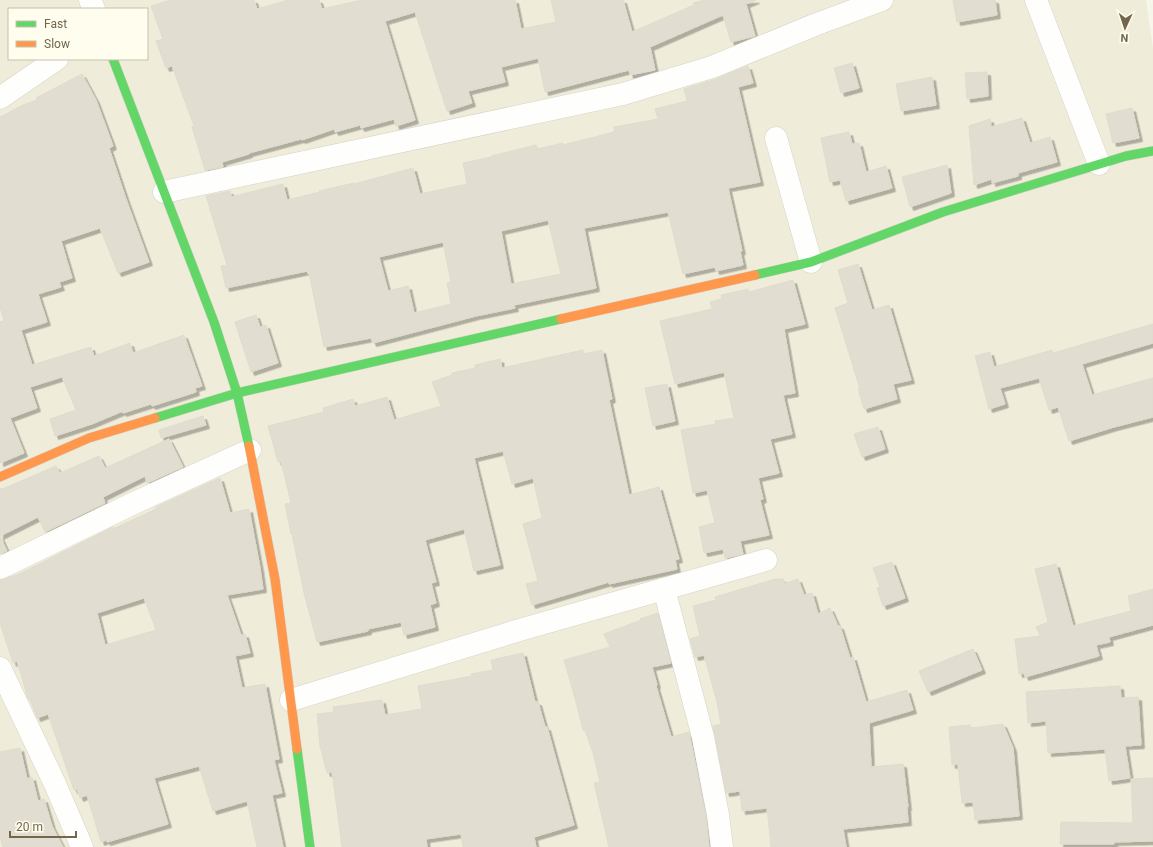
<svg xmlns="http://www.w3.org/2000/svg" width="1153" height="847" viewBox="0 0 1153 847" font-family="Roboto,sans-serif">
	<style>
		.residential { fill: #efecd9; fill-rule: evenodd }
		.building { fill: #e1ddd1; stroke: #dfdcce; fill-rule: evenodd; filter: url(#shadow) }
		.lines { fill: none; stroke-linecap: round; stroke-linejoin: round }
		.street-casing { stroke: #d6d3ca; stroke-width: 23 }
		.fast-casing { stroke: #d6d3c9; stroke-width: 10 }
		.slow-casing { stroke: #d6d3c9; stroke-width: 10 }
		.street { stroke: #fefefc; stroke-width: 22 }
		.fast { stroke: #63d668; stroke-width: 9 }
		.slow { stroke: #ff974d; stroke-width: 9 }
	</style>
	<defs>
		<filter id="shadow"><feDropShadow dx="3.5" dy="3.5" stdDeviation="0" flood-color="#0004"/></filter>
	</defs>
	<rect width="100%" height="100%" fill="#f6f6eb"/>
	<path class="residential" d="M0 0H1146L1153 48V847H0ZM9 9H147V59H9Z"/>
	<g class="building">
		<polygon points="171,0 254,0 257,9 288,0 319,0 322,9 362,0 515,0 521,29 556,22 551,0 623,0 632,32 694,5 693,3 705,0 756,0 746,4 755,36 731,42 723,15 650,47 655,70 630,75 629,70 545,92 538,58 501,67 505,82 468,91 472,103 447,111 415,12 385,21 415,120 396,126 394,119 361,128 360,125 335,132 334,129 302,140 301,139 249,153 249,154 222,162 223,167 205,170 192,127 194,126 172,66 166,68 156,41 163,39 151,6"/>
		<polygon points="953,0 995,0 997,15 957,22"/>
		<polygon points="852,63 859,88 841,93 834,68"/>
		<path d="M748 66 753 83 738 87 760 182 728 188 742 251H740L743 265 716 271 715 267 683 274 668 212 584 228 596 288 514 305 515 308 476 316 373 343 371 338 324 347 309 273 308 274 307 271 226 288 221 266 227 265 206 196 230 191 231 197 283 184 287 200 320 192 319 191 354 183V184L413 168 420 194 467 184 463 163 491 157V156L536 145 537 149 563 143V145L614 132V127L658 119 655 109 687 101 684 89 716 79ZM548 220 561 274 511 284 501 231ZM443 242 451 282 447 283 451 304 414 313 408 286 388 291 379 257Z"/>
		<polygon points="987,72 988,96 967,99 965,73"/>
		<polygon points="82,74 96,100 113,146 109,148 126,199 149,262 118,273 100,228 61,241 72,278 59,282 61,287 38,294 47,322 21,330 32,365 91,347 94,356 130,343 133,353 184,335 202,386 195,388 196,392 152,406 151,404 123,413 123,411 92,424 55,436 50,419 76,410 62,377 30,387 37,408 10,418 24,453 0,463 0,322 4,321 0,307 0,117 23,105 37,100 36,98"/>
		<polygon points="932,77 936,105 901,111 896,84"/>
		<polygon points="1132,108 1139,138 1113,143 1106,114"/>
		<polygon points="1022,118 1030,143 1050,137 1057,162 1018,173 1018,176 992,183 992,179 974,185 969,126 990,119 991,127"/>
		<polygon points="849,132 852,144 859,143 866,172 886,166 892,188 846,201 840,180 830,182 821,138"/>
		<polygon points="947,165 951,193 910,207 902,177"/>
		<polygon points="858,264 872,310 889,305 911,380 893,384 897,399 864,409 858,389 860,389 835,308 848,303 838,270"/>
		<polygon points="793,280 805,324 784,329 795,393 783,395 792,434 770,439 779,473 758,478 763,499 760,500 769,535 740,541 743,554 739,555 725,558 723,549 704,553 699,527 715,523 707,490 693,493 681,430 716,424 715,421 734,418 724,372 675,384 660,321 712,309 710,302 722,299 721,295 748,289 749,292"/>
		<polygon points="256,315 260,327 266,325 278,363 251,372 235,322"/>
		<polygon points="1153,324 1153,343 1082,364 1092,395 1153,378 1153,417 1114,427 1069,441 1058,407 1049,410 1039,378 1000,388 1005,404 989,409 975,356 990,352 994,367 1052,350 1053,353"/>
		<polygon points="583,350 583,354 602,350 612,399 609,400 629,495 659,487 679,559 675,560 677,569 609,584 609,582 532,605 526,584 538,581 523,524 542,518 533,478 512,484 503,451 474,458 500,565 474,571 464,529 425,540 436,582 431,583 436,603 430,605 435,627 404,635 401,622 368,629 368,631 317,642 304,593 292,534 291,534 285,504 291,503 281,461 278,462 268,426 324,412 323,408 353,399 355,406 387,397 394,420 441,406 432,382 452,375 452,373 475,368 475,365 500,359 502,368"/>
		<polygon points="667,384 675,421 653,426 645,388"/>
		<polygon points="203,416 206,425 161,438 159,430"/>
		<polygon points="878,427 885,449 862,457 854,434"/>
		<polygon points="169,439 183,467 147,483 145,476 103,497 105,503 45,532 38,517 0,536 0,489 5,488 56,466 60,473 99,456 105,468"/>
		<path d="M220 478 230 513 249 509 260 568 263 589 227 595 241 635 245 634 250 653 235 656 242 688 265 684 279 759 274 760 282 793 272 795 283 847H257L247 801 213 811 199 766 154 778 168 824 107 842 106 840 101 842 87 795 80 798 77 789 74 790 48 714 37 718 30 699H28L17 661 13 663 0 623V580L19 574 113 527V529L156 509V507ZM144 598 156 630 105 645 97 613Z"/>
		<polygon points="0,536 7,551 0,554"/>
		<polygon points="892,562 905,598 883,606 877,588 880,587 873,568"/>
		<polygon points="1056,564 1073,626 1131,611 1128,596 1153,589 1153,625 1109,637 1110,642 1096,645 1099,656 1025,677 1024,673 1019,674 1015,639 1040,636 1036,627 1048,622 1035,569"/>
		<polygon points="775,579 783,579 784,584 798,579 804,595 812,593 818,614 830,608 838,626 840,626 850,658 853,657 866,702 907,690 913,710 869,723 871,767 903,764 908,807 907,807 908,822 843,829 846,847 771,847 767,808 742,811 740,791 726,793 713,726 721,724 717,702 704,655 695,657 690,639 700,636 693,606 716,600 715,597"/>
		<polygon points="658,613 671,663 652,667 657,685 656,686 671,737 689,732 706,817 709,847 609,847 594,783 600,782 593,753 585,730 583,730 576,702 564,660 610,647 604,634 641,620 640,619"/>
		<polygon points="973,649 982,670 928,692 919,671"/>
		<polygon points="523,653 535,702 538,702 545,727 547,727 574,825 534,837 536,847 463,847 461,834 426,839 427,847 342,847 332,772 327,773 320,746 317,714 334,712 333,707 382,700 385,715 422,709 418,686 472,676 471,674 493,670 491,660"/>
		<polygon points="1120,686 1121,698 1138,697 1141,745 1125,746 1130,778 1109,781 1105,749 1048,753 1046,721 1028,723 1026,692"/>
		<polygon points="1003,724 1013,748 1019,816 975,820 973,802 962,803 958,764 952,765 949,727 970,725 971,728"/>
		<polygon points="20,748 27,779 32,777 38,801 44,799 52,826 63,847 3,847 0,837 0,752"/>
		<polygon points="1153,778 1153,841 1114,842 1114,844 1060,844 1061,822 1133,823 1131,779"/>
	</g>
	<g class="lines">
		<defs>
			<g id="street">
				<polyline points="90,0 94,9"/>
				<polyline points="1036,0 1099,164"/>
				<polyline points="0,98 57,59"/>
				<polyline points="776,138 811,262"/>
				<polyline points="164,192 623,94 712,67 817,24 882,0"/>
				<polyline points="0,568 130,505 250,450"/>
				<polyline points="664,589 703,737 718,815 722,847"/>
				<polyline points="0,668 55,784 82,847"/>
				<polyline points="291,700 523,629 766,560"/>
			</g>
			<g id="fast">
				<polyline points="113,59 214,322 237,393 249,446"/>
				<polyline points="755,275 811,262 943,212 1126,156 1153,151"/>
				<polyline points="155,418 237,393 561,319"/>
				<polyline points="297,749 310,847"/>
			</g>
			<g id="slow">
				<polyline points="561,319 755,275"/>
				<polyline points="249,446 275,579 297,749"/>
				<polyline points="0,477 89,438 155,418"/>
			</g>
		</defs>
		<use href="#street" class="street-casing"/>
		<use href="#fast" class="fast-casing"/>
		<use href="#slow" class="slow-casing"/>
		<use href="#street" class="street"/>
		<use href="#fast" class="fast"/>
		<use href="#slow" class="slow"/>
	</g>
	<rect x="8" y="8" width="140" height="52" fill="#fefdee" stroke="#c7c1ae"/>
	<rect x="16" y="21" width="20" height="6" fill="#63d668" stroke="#c7c1ae"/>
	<text x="44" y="28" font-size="12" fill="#74664d">Fast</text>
	<rect x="16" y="41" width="20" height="6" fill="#ff974d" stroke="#c7c1ae"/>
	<text x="44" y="48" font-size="12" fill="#74664d">Slow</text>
	<g transform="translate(1125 28) rotate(183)" stroke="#fefdee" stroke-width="3" paint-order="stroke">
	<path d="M0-3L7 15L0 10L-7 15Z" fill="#74664d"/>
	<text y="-6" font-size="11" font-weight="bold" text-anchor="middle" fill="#74664d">N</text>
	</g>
	<path d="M10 831v6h66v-6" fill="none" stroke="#74664d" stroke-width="2"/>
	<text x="16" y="831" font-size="12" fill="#74664d" stroke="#fefdee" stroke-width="3" paint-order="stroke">20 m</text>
</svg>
